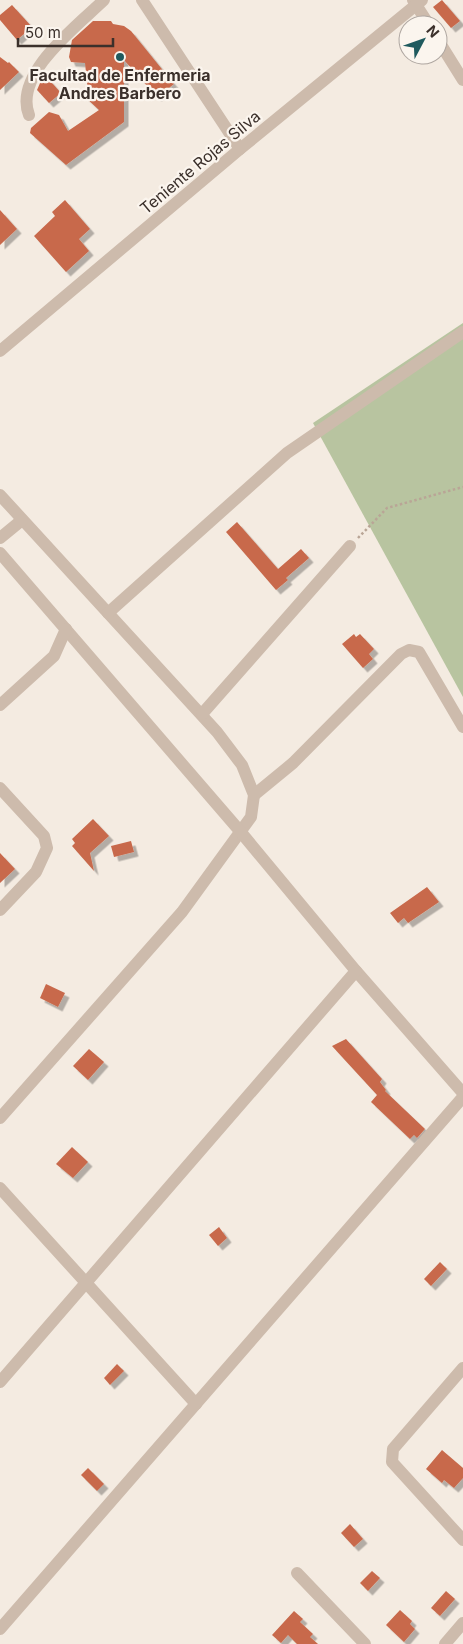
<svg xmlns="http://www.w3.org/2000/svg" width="463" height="1644" viewBox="0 0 463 1644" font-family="Inter,sans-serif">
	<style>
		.green { fill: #b8c4a0 }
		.building { fill: #c8694b; filter: url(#shadow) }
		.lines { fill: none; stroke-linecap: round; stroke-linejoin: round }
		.path { stroke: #b9a596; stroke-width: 2.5; stroke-dasharray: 2.5 2.5; stroke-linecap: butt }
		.minor { stroke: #cdbbac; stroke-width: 12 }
		.poi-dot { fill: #1f5a5e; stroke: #fbf5ee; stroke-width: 2 }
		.labels { text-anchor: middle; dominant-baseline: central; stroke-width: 4.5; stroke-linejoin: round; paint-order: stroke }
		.poi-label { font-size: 16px; font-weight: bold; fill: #3b302b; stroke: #fbf5ee }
		.street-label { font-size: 16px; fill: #3b302b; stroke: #fbf5ee }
	</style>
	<defs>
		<filter id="shadow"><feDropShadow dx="4.5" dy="4.5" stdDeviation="0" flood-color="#0004"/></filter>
	</defs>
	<rect width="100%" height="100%" fill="#f4ebe1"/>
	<polygon class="green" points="463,323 463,697 313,423"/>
	<g class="building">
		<polygon points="442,0 460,21 451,28 433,7"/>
		<polygon points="12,5 32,27 17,40 0,20 0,15"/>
		<polygon points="93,21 111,21 113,24 124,26 131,31 174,84 157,97 124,60 124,122 66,165 30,133 31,128 49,112 59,115 68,131 99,110 84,96 88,92 85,63 71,62 69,57 72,40"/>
		<polygon points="0,57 8,63 9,62 19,72 0,90"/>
		<polygon points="44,74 61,93 49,103 37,90"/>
		<polygon points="65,200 90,229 79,239 89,251 66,272 34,236 55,216 52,212"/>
		<polygon points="0,210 17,229 0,245"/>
		<polygon points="237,522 278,569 301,549 309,558 286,578 288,580 276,590 226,532"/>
		<polygon points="354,634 356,637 360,634 374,649 369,654 373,659 363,668 342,644"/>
		<polygon points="93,819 109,836 90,853 94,871 72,846 75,843 72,839"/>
		<polygon points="131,841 134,852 114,857 111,846"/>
		<polygon points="0,853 15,869 0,883"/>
		<polygon points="427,887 439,902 408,923 404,918 398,923 390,913"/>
		<polygon points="46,984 65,993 58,1007 40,998"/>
		<polygon points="346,1039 382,1079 380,1082 386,1090 385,1091 425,1129 417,1138 414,1135 410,1139 371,1102 377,1095 332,1046"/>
		<polygon points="89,1049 104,1062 88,1080 73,1066"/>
		<polygon points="72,1147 88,1162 73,1178 56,1164"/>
		<polygon points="219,1227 227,1238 218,1246 209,1235"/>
		<polygon points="440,1262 447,1269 431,1286 424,1279"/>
		<polygon points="117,1364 124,1371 110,1385 104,1378"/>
		<polygon points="442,1450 463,1468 463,1478 454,1488 444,1480 442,1483 426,1469"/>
		<polygon points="88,1468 104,1484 97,1491 81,1475"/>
		<polygon points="350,1524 363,1539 354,1547 341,1533"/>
		<polygon points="372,1571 380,1578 368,1591 360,1583"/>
		<polygon points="446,1591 455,1599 440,1616 431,1608"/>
		<polygon points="400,1610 412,1621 410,1624 415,1629 404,1642 386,1625"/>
		<polygon points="294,1611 303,1619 300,1622 313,1634 310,1637 318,1644 297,1644 288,1635 281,1643 272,1635"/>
	</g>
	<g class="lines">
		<polyline class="path" points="358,538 387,508 463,487"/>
		<g class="minor">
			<polyline points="142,0 240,149"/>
			<polyline points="413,0 429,25"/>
			<polyline points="438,40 463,80"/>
			<path d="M29 115C13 74 77 26 104 0"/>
			<polyline points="0,351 240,149 422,0"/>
			<polyline points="0,495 217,732 242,765 254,795 251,817 182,912 0,1118"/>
			<polyline points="0,538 22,520"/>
			<polyline points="0,553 239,830 356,971 463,1093"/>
			<polyline points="108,613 287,453 463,332"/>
			<polyline points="0,705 54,656 66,629"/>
			<polyline points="202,714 350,546"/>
			<polyline points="0,788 44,836 47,848 36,872 0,910"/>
			<polyline points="254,795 293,763 401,654 409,650 419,652 463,727"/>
			<polyline points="0,1188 196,1404"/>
			<polyline points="463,1368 393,1449 392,1462 463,1540"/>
			<polyline points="0,1382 356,971"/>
			<polyline points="297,1573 365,1644"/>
			<polyline points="0,1629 463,1097"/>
			<polyline points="445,1644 463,1623"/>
		</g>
	</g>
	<circle class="poi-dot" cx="120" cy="57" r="5"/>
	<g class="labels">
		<g class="poi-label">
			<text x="120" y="75">Facultad de Enfermeria<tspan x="120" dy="18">Andres Barbero</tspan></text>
		</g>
		<g class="street-label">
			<text transform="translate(200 162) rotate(-40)">Teniente Rojas Silva</text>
		</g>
	</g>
	<g transform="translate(423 40) rotate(49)"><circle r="24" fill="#fbf5ee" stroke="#aea6a0"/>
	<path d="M0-4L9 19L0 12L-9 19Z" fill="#1f5a5e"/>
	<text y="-8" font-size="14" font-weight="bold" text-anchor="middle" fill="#3b302b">N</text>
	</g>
	<path d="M18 38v8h95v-8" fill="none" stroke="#3b302b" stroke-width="2.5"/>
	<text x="25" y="38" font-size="15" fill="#3b302b" stroke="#fbf5ee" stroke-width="4" paint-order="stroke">50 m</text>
</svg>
